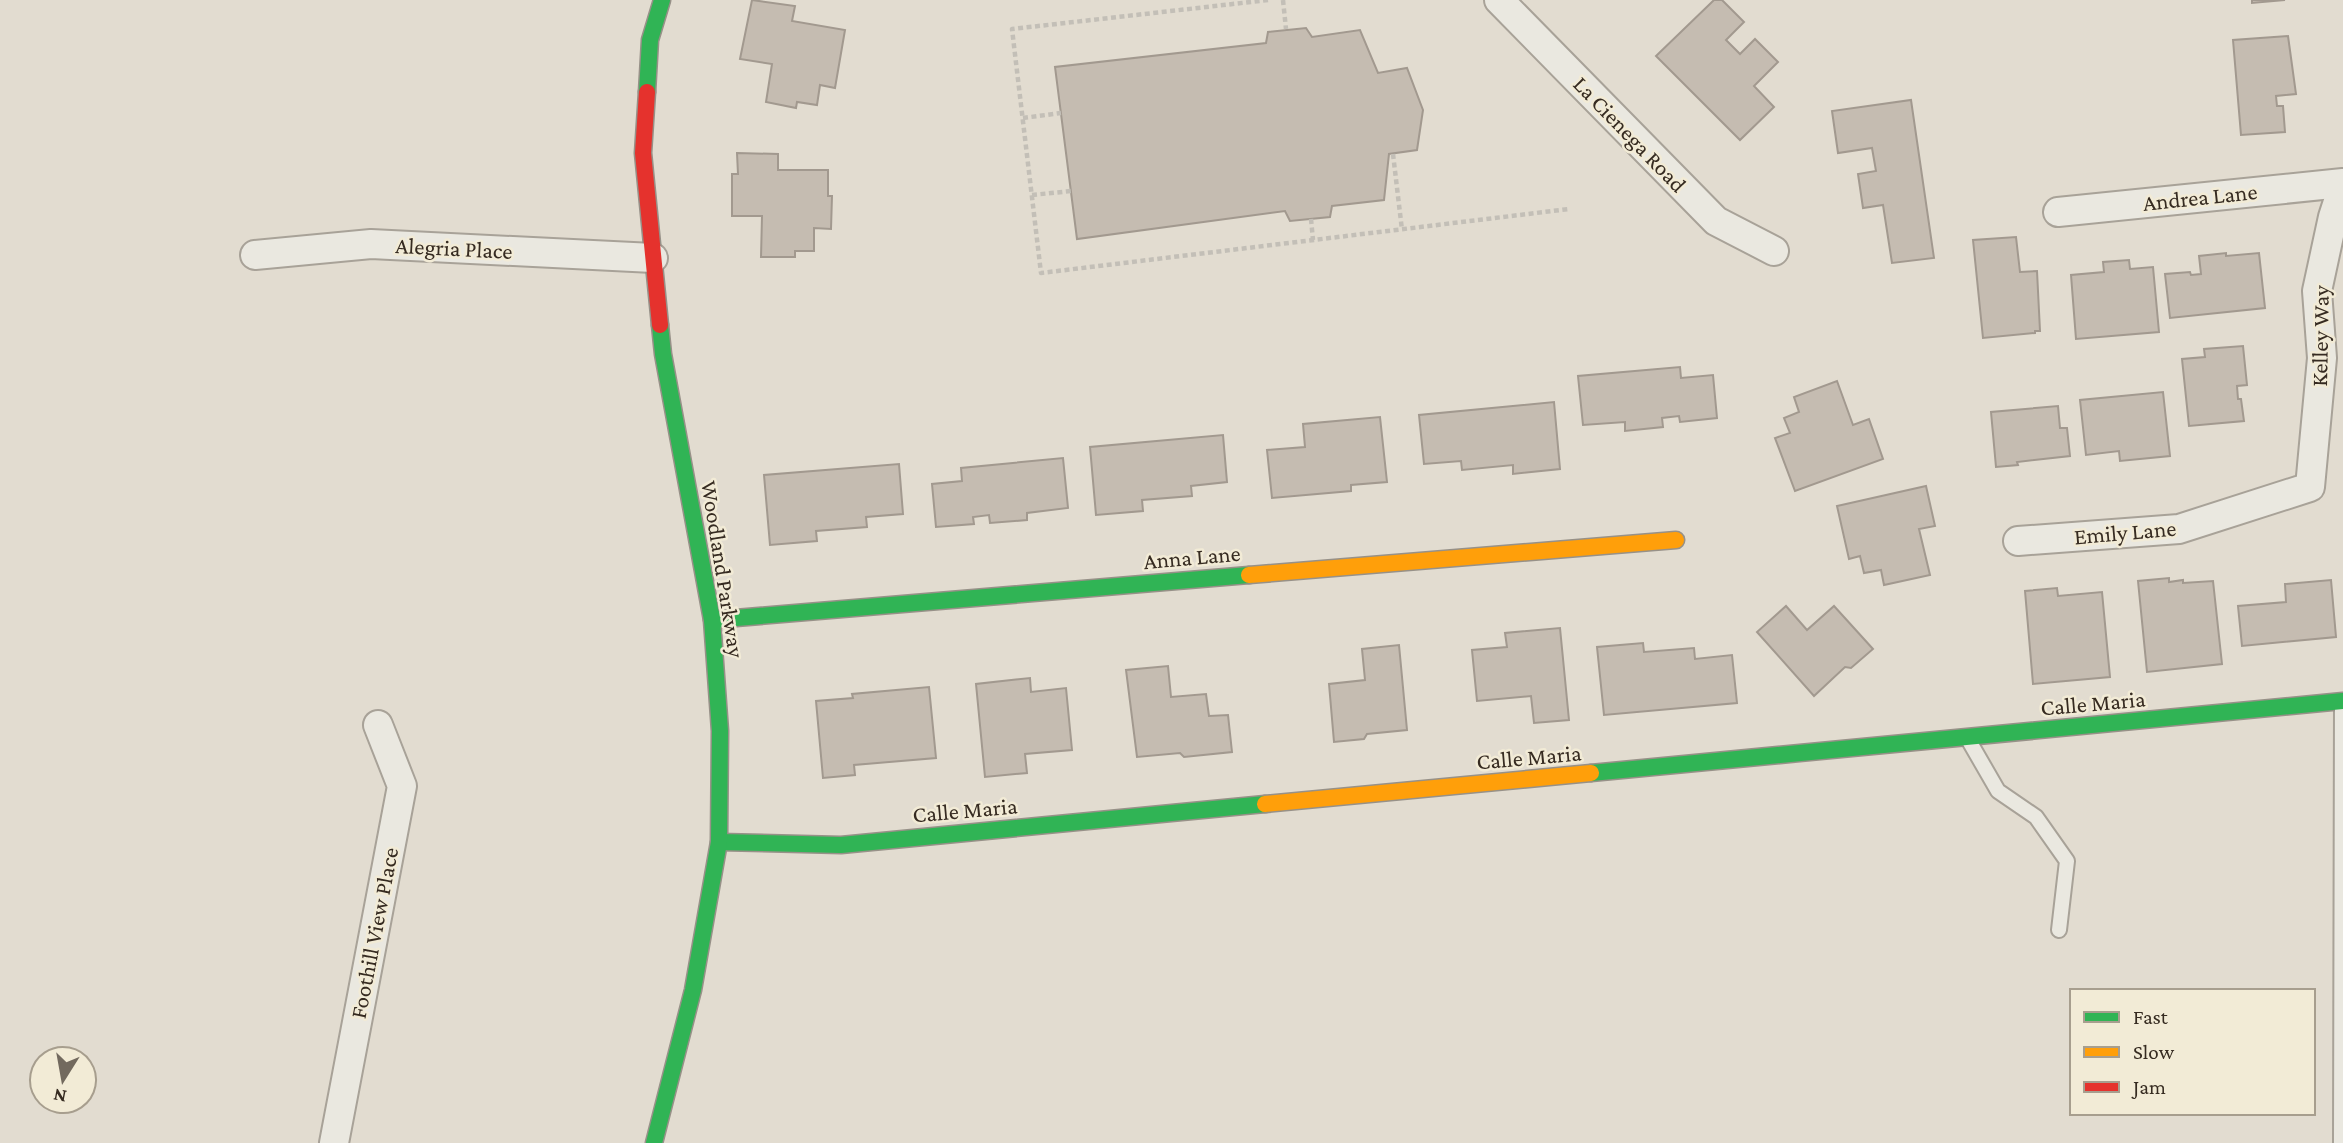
<svg xmlns="http://www.w3.org/2000/svg" width="2343" height="1143" viewBox="0 0 2343 1143" font-family="'Crimson Pro',serif">
	<style>
		.building { fill: #c5bcb1; stroke: #a2998f; stroke-width: 2 }
		.lines { fill: none; stroke-linecap: round; stroke-linejoin: round }
		.lane-casing { stroke: #a8a298; stroke-width: 18 }
		.street-casing { stroke: #a8a298; stroke-width: 32 }
		.fast-casing { stroke: #979188; stroke-width: 19 }
		.slow-casing { stroke: #979188; stroke-width: 19 }
		.jam-casing { stroke: #979188; stroke-width: 19 }
		.path { stroke: #c3bfb7; stroke-width: 4.5; stroke-dasharray: 5 3.5; stroke-linecap: butt }
		.lane { stroke: #eae8e0; stroke-width: 14 }
		.street { stroke: #eae8e0; stroke-width: 28 }
		.fast { stroke: #30b455; stroke-width: 16 }
		.slow { stroke: #ff9f0a; stroke-width: 16 }
		.jam { stroke: #e5322d; stroke-width: 16 }
		.labels { text-anchor: middle; dominant-baseline: central; stroke-width: 5; stroke-linejoin: round; paint-order: stroke }
		.street-label { font-size: 23px; fill: #362b21; stroke: #f2ebd6 }
	</style>
	<rect width="100%" height="100%" fill="#e2dcd0"/>
	<g class="building">
		<polygon points="752,0 795,6 792,21 845,30 835,88 820,85 817,105 797,102 796,108 766,102 772,64 740,59"/>
		<polygon points="1714,0 1722,0 1744,22 1726,40 1740,54 1755,39 1778,62 1754,86 1774,107 1740,140 1656,56"/>
		<polygon points="2252,0 2285,0 2252,3"/>
		<polygon points="1306,28 1312,37 1360,30 1378,73 1407,68 1423,110 1417,150 1389,154 1384,200 1332,206 1330,217 1290,221 1285,211 1077,239 1055,67 1266,43 1268,32"/>
		<polygon points="2288,36 2296,94 2276,96 2277,106 2283,106 2285,132 2241,135 2233,40"/>
		<polygon points="1911,100 1934,258 1892,263 1883,205 1863,208 1858,174 1876,171 1872,148 1838,153 1832,111"/>
		<polygon points="737,153 778,154 778,170 828,170 828,196 832,196 831,229 814,228 814,251 795,251 795,257 761,257 762,216 732,216 732,174 738,174"/>
		<polygon points="2016,237 2020,272 2037,271 2040,331 2035,331 2035,333 1983,338 1973,240"/>
		<polygon points="2226,253 2226,256 2259,253 2265,308 2170,318 2165,274 2190,272 2191,275 2201,274 2199,256"/>
		<polygon points="2129,260 2130,269 2153,267 2159,332 2076,339 2071,275 2104,272 2103,262"/>
		<polygon points="2243,346 2247,385 2237,386 2238,399 2241,399 2244,421 2189,426 2182,359 2205,357 2204,349"/>
		<polygon points="1680,367 1681,378 1713,375 1717,418 1680,422 1679,416 1662,418 1663,427 1625,431 1625,422 1583,425 1578,376"/>
		<polygon points="1837,381 1853,425 1869,419 1883,459 1795,491 1775,438 1790,433 1784,418 1799,412 1794,397"/>
		<polygon points="2163,392 2170,456 2120,461 2119,451 2086,455 2080,400"/>
		<polygon points="1554,402 1560,469 1513,474 1513,465 1462,470 1461,461 1424,464 1419,415"/>
		<polygon points="2058,406 2060,428 2067,428 2070,456 2017,462 2018,465 1996,467 1991,412"/>
		<polygon points="1380,417 1387,482 1351,485 1351,491 1272,498 1267,450 1305,447 1303,424"/>
		<polygon points="1223,435 1227,482 1191,486 1192,496 1142,500 1143,511 1096,515 1090,447"/>
		<polygon points="1063,458 1068,508 1027,513 1027,520 990,523 989,515 973,517 974,524 936,527 932,484 962,481 961,468"/>
		<polygon points="899,464 903,514 866,517 867,527 816,531 817,541 770,545 764,475"/>
		<polygon points="1926,486 1935,526 1919,529 1930,575 1884,585 1881,570 1864,573 1860,556 1849,559 1837,506"/>
		<polygon points="2169,578 2169,582 2183,580 2183,583 2213,581 2222,664 2147,672 2138,581"/>
		<polygon points="2331,580 2336,637 2242,646 2238,606 2286,602 2285,584"/>
		<polygon points="2057,588 2058,596 2102,592 2110,677 2033,684 2025,591"/>
		<polygon points="1786,606 1807,630 1834,606 1873,649 1851,668 1845,667 1814,696 1757,632"/>
		<polygon points="1560,628 1569,720 1534,723 1531,696 1477,701 1472,650 1507,647 1505,633"/>
		<polygon points="1643,643 1644,652 1694,648 1695,659 1732,655 1737,703 1604,715 1597,647"/>
		<polygon points="1399,645 1407,730 1367,734 1364,739 1334,742 1329,684 1365,680 1362,649"/>
		<polygon points="1168,666 1171,697 1206,694 1209,716 1228,715 1232,752 1184,757 1180,753 1137,757 1126,670"/>
		<polygon points="1030,678 1031,692 1066,688 1072,750 1025,754 1027,773 985,777 976,684"/>
		<polygon points="929,687 936,758 854,765 855,775 823,778 816,701 853,698 852,694"/>
	</g>
	<g class="lines">
		<defs>
			<g id="lane">
				<polyline points="1968,739 1998,791 2036,817 2067,861 2059,930"/>
				<polyline points="2341,1143 2342,703"/>
			</g>
			<g id="street">
				<polyline points="1499,0 1716,221 1774,251"/>
				<polyline points="2058,212 2343,183"/>
				<polyline points="255,255 371,244 653,258"/>
				<polyline points="2018,541 2179,529 2310,487 2322,358 2317,291 2333,217 2343,186"/>
				<polyline points="334,1143 402,786 378,725"/>
			</g>
			<g id="fast">
				<polyline points="647,92 650,40 662,0"/>
				<polyline points="712,620 1249,575"/>
				<polyline points="1591,773 2343,701"/>
				<polyline points="719,842 841,845 1265,804"/>
				<polyline points="654,1143 693,990 719,842 720,731 712,620 663,354 660,325"/>
			</g>
			<g id="slow">
				<polyline points="1249,575 1676,540"/>
				<polyline points="1265,804 1591,773"/>
			</g>
			<polyline id="jam" points="647,92 643,153 660,325"/>
		</defs>
		<use href="#lane" class="lane-casing"/>
		<use href="#street" class="street-casing"/>
		<use href="#fast" class="fast-casing"/>
		<use href="#slow" class="slow-casing"/>
		<use href="#jam" class="jam-casing"/>
		<g class="path">
			<polyline points="1268,0 1012,29 1041,273 1569,209"/>
			<polyline points="1283,0 1286,29"/>
			<polyline points="1023,118 1061,113"/>
			<polyline points="1393,154 1402,230"/>
			<polyline points="1032,195 1071,191"/>
			<polyline points="1311,219 1313,240"/>
		</g>
		<use href="#lane" class="lane"/>
		<use href="#street" class="street"/>
		<use href="#fast" class="fast"/>
		<use href="#slow" class="slow"/>
		<use href="#jam" class="jam"/>
	</g>
	<g class="labels">
		<g class="street-label">
			<text transform="translate(1630 134) rotate(46)">La Cienega Road</text>
			<text transform="translate(2200 197) rotate(-6)">Andrea Lane</text>
			<text transform="translate(454 248) rotate(3)">Alegria Place</text>
			<text transform="translate(2320 336) rotate(-89)">Kelley Way</text>
			<text transform="translate(2125 532) rotate(-5)">Emily Lane</text>
			<text transform="translate(1192 557) rotate(-5)">Anna Lane</text>
			<text transform="translate(723 569) rotate(81)">Woodland Parkway</text>
			<text transform="translate(2093 703) rotate(-5)">Calle Maria</text>
			<text transform="translate(1529 757) rotate(-5)">Calle Maria</text>
			<text transform="translate(965 810) rotate(-5)">Calle Maria</text>
			<text transform="translate(374 933) rotate(-79)">Foothill View Place</text>
		</g>
	</g>
	<rect x="2070" y="989" width="245" height="126" fill="#f2ebd6" stroke="#a79e8e" stroke-width="2"/>
	<rect x="2084" y="1012" width="35" height="10" fill="#30b455" stroke="#a79e8e" stroke-width="2"/>
	<text x="2133" y="1024" font-size="21" fill="#362b21">Fast</text>
	<rect x="2084" y="1047" width="35" height="10" fill="#ff9f0a" stroke="#a79e8e" stroke-width="2"/>
	<text x="2133" y="1059" font-size="21" fill="#362b21">Slow</text>
	<rect x="2084" y="1082" width="35" height="10" fill="#e5322d" stroke="#a79e8e" stroke-width="2"/>
	<text x="2133" y="1094" font-size="21" fill="#362b21">Jam</text>
	<g transform="translate(63 1080) rotate(191)"><circle r="33" fill="#f2ebd6" stroke="#a79e8e" stroke-width="2"/>
	<path d="M0-5L12 26L0 18L-12 26Z" fill="#72695e"/>
	<text y="-10" font-size="19" font-weight="bold" text-anchor="middle" fill="#362b21">N</text>
	</g>
</svg>
